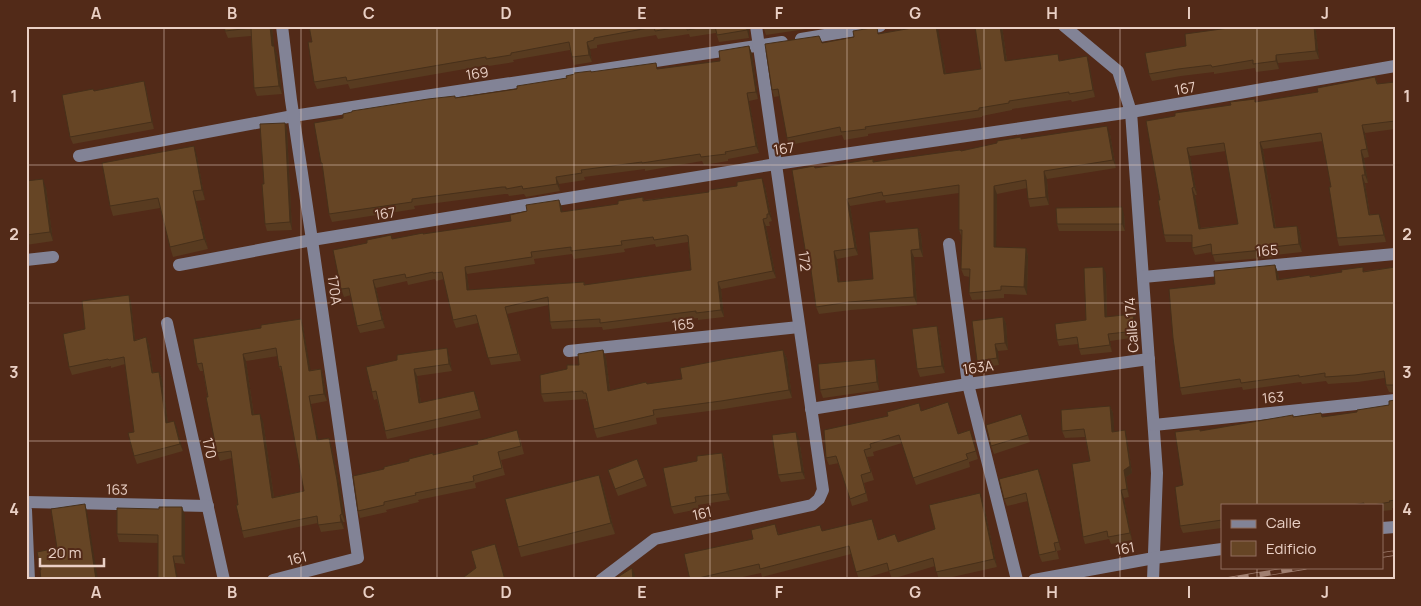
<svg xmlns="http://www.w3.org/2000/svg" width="1421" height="606" viewBox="0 0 1421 606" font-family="Manrope,sans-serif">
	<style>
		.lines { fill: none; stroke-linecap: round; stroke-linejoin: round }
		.minor { stroke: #828396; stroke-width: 12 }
		.rail-casing { stroke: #a07f70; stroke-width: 5.5 }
		.rail { stroke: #522a18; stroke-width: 4; stroke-dasharray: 11; stroke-linecap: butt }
		.wall { fill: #583b20; fill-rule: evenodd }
		.shaded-wall { fill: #47301a }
		.building { fill: #664525; stroke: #47301a; fill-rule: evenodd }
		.grid { fill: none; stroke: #ead0c5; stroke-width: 1; stroke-opacity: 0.55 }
		.labels { text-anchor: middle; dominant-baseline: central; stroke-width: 4; stroke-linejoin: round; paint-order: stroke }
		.street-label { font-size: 14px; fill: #ead0c5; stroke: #522a18 }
		.neatline { fill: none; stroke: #ead0c5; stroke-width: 2 }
		.grid-label { font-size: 16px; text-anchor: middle; font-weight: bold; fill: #ead0c5 }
	</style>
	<rect width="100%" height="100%" fill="#522a18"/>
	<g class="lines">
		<g class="minor">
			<polyline points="1064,26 1118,71 1131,112 1157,473 1153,580"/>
			<polyline points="801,39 880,26"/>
			<polyline points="79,156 293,116 782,42"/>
			<polyline points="949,244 968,384 1017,580"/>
			<polyline points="26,260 53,257"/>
			<polyline points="179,265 312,240 776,164 1131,112 1395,66"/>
			<polyline points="1143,277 1395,254"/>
			<polyline points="167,323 224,580"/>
			<polyline points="569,351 799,327"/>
			<polyline points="811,409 968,384 1149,359"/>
			<polyline points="1154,425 1395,400"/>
			<polyline points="26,502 208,506"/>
			<polyline points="26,510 29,580"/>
			<polyline points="1382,528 1395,527"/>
			<polyline points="273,580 358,558 312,240 291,100 282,26"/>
			<polyline points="601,580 655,539 812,505 819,499 823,490 756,26"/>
			<polyline points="1034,580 1154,558 1222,549"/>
		</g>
		<defs>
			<g id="rail">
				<polyline points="1382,555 1395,553"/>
				<polyline points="1227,580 1305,567"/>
			</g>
		</defs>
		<use href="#rail" class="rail-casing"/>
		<use href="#rail" class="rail"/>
	</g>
	<g class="wall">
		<polygon points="224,26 272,26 274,46 277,54 282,94 257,96 254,88 251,36 228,38 225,31"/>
		<polygon points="309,26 749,26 749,38 719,42 716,33 690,37 689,34 658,39 656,35 597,45 597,48 590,49 592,62 574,65 572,57 570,50 513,60 514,62 489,66 488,65 350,89 348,84 317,89 314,82 312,42"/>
		<polygon points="763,26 818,26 819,27 766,35"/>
		<polygon points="912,26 937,26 946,74 981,69 975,26 1002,26 1007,61 1060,60 1089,63 1095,97 1072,102 1071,100 1012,109 1012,110 982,116 982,117 868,134 868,136 844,140 842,135 789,145 787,138 780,96 774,97 772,90 822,43 912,28"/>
		<polygon points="1243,26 1273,26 1273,28 1314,26 1316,31 1319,59 1278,63 1279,69 1256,72 1255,68 1214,74 1214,72 1181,76 1152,81 1149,74 1186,46"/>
		<polygon points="749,46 752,54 758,99 749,101 759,153 728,159 728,161 704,165 702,161 645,171 645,169 584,177 585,180 559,184 560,191 526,197 524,194 509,196 508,194 505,194 414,206 415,209 332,222 329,214 323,170 321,163 343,118 456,98 517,89 592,72 658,69 720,61"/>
		<path d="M1375 77 1378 84 1395 82V129L1365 133 1369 157 1364 158 1368 183H1365L1370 214 1382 221 1386 242 1339 246 1337 238 1331 187 1323 141 1263 149 1276 228 1297 226 1300 233 1302 252 1275 255V257L1215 262 1212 252 1195 255 1192 248V242H1166L1164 235 1160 200 1146 121 1256 102 1318 92ZM1226 151 1238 224 1200 228 1195 195H1197L1190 156Z"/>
		<polygon points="146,88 154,129 73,144 70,137"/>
		<polygon points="285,123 287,130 292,230 267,231 265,224 264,184"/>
		<polygon points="1110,134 1116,168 1047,179 1049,205 1030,207 1028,199 1027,188 997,194 996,247 1026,248 1028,256 1027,295 1004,294 1004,298 972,300 969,293 970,277 964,276 961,269 962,238 959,230 959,193 886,203 885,200 850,206 858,255 837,259 840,282 873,279 918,228 921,235 923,257 914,257 917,305 851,310 819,314 816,307 810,263 809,263 806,255 815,168 873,159 874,162 961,151 1022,139"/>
		<polygon points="197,156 205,200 196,201 208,249 173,257 170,247 160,208 113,216 110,206"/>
		<polygon points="26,181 46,188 53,241 26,245"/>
		<path d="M765 186 772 221 769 222 770 226H766L776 278 721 289 724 317 698 320V318L603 330 602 327 552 329 550 322 549 305 507 314 521 361 491 365 478 323 456 328 453 320 444 279 436 281 435 279 408 285 407 281 376 288 385 328 360 333 357 326 351 295 344 297 341 289 367 243 391 235 393 239 511 221 562 207V212L618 204 643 197 644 200ZM688 242 691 270 585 285 584 282 469 290 467 274 535 264 534 259 572 254 574 259 625 252 624 249 655 244 656 247Z"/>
		<polygon points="1124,214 1125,231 1059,231 1057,224"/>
		<polygon points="1275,265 1278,273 1279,279 1364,271 1395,267 1395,393 1389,392 1386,385 1385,378 1358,382 1328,384 1326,381 1302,384 1301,382 1243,390 1242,387 1182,395 1180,388 1215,284"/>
		<polygon points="1106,273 1107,317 1136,320 1138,337 1110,341 1112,352 1081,355 1079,349 1078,344 1059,346 1057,340 1086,320"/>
		<polygon points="129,295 131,303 135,340 146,337 149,345 153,372 159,372 162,379 168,423 174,421 183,451 137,464 134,456 134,432 125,364 111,368 111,366 72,375 69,367 85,329"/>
		<polygon points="1003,317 1006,323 1008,350 998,351 999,365 980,368 977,361"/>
		<path d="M303 326 310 370 321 369 323 376 327 401 311 404 318 440 331 445 340 488 345 522H343L344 529 321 532 318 523 244 538 242 531 232 458 220 461 217 453 203 371H200L197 364ZM278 356 279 367 283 374 304 491 274 497 263 421 254 415 246 361Z"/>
		<polygon points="937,326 939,333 945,373 920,377 917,369"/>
		<polygon points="603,350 606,358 610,390 682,379 783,350 787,359 792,398 724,409 656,418 657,424 597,438 594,429 588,401 586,401 586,399 544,402 541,394 567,369 579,365"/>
		<polygon points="449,355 452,371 417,376 421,403 477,398 481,418 387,439 377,399 374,400 372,392 397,360"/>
		<polygon points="877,366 879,390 823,398 820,390"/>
		<polygon points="1395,400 1395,508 1392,508 1392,510 1382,511 1382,505 1222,505 1222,528 1183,533 1180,526 1183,485 1200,429 1201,431 1321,413 1323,417 1357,412 1389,405"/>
		<polygon points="1110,406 1113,413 1114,432 1127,438 1132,473 1126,477 1129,497 1124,498 1132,540 1111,544 1109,539 1085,544 1083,537 1090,461 1085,437 1065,438 1062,431"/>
		<polygon points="921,410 958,434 970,430 978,459 969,462 970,467 916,485 902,443 873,452 874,456 867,457 874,480 864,483 868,501 852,506 839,463 829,465 826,458"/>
		<polygon points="1021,414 1030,442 994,454 991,446"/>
		<polygon points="520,438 524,454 501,460 505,475 475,483 476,488 418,500 419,502 386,510 387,512 360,518 358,511 384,469 433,455"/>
		<polygon points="799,439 805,479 781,482 778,475"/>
		<polygon points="722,453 725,460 730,500 698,505 699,509 674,514 671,507 697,461"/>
		<polygon points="637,459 647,486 618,496 608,470"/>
		<polygon points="1038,469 1061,550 1057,551 1059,559 1042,562 1039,555 1028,501 1007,506 1004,499"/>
		<polygon points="603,486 615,534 521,557 518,547"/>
		<polygon points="983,501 997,567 939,580 935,566 892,579 889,571 859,580 851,554 762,577 761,573 729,580 690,580 753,539 778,532 779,535 875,527 878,539 898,542 935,529"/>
		<polygon points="185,515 185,564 175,563 158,577 158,543 119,542 117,534"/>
	</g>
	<g class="shaded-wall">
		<polygon points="270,26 272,26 275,54 272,46"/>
		<polygon points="746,26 749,26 749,38"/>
		<polygon points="936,26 937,26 938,28 947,81 944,74"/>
		<polygon points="1000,26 1002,26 1008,69 1005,61"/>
		<polygon points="1314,26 1316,31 1319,59 1316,51"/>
		<polygon points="587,42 590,49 592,62 589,55"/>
		<polygon points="274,46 277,54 282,94 279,86"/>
		<polygon points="749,46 752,54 758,99 756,92"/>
		<polygon points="1276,55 1278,63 1279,69 1276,61"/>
		<polygon points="1087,56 1089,63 1095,97 1093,90"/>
		<polygon points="144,81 146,88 154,129 152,122"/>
		<polygon points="747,93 749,101 759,153 756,146"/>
		<polygon points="285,123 287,130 292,230 290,222"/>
		<polygon points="1362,125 1365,133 1369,157 1367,149"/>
		<polygon points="1107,126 1110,134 1116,168 1113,160"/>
		<polygon points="1260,142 1263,149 1277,236 1274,228"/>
		<polygon points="194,146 197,156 205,200 202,190"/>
		<polygon points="1187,148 1190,156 1197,195 1194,187"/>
		<polygon points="1361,150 1364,158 1368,183 1365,175"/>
		<polygon points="1044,171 1047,179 1049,205 1046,197"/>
		<polygon points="1362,175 1365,183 1371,222 1369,215"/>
		<polygon points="556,177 559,184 560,191 557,184"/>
		<polygon points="762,178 765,186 772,221 769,214"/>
		<polygon points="43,179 46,188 53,241 50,232"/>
		<polygon points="994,186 997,194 996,255 994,247"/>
		<polygon points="1192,188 1195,195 1202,236 1199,229"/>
		<polygon points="193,191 196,201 208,249 204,239"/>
		<polygon points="847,199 850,206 858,255 855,248"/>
		<polygon points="559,200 562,207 563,219 561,212"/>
		<polygon points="1122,207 1124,214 1125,231 1122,224"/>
		<polygon points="1379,214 1382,221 1386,242 1384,235"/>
		<polygon points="763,219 766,226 776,278 773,271"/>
		<polygon points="1297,226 1300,233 1302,252 1299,244"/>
		<polygon points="918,228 921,235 923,257 920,249"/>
		<polygon points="1026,248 1028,256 1027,295 1024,287"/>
		<polygon points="911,250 914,257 917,305 914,297"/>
		<polygon points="834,251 837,259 841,290 838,282"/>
		<polygon points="1275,265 1278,273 1280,287 1277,280"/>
		<polygon points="465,267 467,274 470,297 467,290"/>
		<polygon points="1103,267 1106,273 1107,324 1105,317"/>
		<polygon points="373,280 376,288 385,328 382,320"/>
		<polygon points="718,282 721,289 724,317 721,310"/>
		<polygon points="129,295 131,303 136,348 134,341"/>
		<polygon points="1133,314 1136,320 1138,337 1135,331"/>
		<polygon points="1003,317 1006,323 1008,350 1005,343"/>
		<polygon points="301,319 303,326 312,378 309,371"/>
		<polygon points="937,326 939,333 945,373 942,366"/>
		<polygon points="1108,334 1110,341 1112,352 1110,345"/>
		<polygon points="146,337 149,345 154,380 152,373"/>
		<polygon points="995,344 998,351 999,365 997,358"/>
		<polygon points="447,348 449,355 452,371 449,364"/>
		<polygon points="603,350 606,358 611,399 608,391"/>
		<polygon points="783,350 787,359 792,398 789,390"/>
		<polygon points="243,354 246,361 255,423 252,415"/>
		<polygon points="875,359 877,366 879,390 877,382"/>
		<polygon points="321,369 323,376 327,401 324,394"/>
		<polygon points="414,369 417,376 422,410 419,403"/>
		<polygon points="159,372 162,379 169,430 166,423"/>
		<polygon points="474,391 477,398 481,418 479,410"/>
		<polygon points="309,396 311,404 320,447 317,440"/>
		<polygon points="1110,406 1113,413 1115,440 1112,432"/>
		<polygon points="260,414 263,421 275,505 272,498"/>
		<polygon points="174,421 177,428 183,451 180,444"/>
		<polygon points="970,430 973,437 978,459 976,451"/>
		<polygon points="1125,430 1127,438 1132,473 1126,477 1129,497 1127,489 1124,470"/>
		<polygon points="796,432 799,439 805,479 802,472"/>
		<polygon points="329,438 331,445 340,488 345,522 342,514"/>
		<polygon points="722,453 725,460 730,500 727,493"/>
		<polygon points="1038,469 1041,476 1061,550 1059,542"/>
		<polygon points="599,475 603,486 615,534 611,523"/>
		<polygon points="1121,490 1124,498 1132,540 1130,533"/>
		<polygon points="980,493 983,501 997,567 994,559"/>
		<polygon points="85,504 87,511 98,580 96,580"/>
		<polygon points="182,507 185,515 185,564 182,556"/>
		<polygon points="340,515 343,522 344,529 341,522"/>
		<polygon points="173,556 175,563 178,580 177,580"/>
		<polygon points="632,568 635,575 635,580 633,580"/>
	</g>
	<g class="building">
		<polygon points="224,26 270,26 272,46 274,46 279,86 254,88 251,28 225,31"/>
		<polygon points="309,26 711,26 687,30 687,26 655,31 654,27 594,38 594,40 587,42 589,55 572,57 569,42 511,53 511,55 486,59 486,57 347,81 346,77 314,82 308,42 312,42"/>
		<polygon points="715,26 746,26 747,30 717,35"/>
		<polygon points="763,26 774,26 763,28"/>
		<polygon points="912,26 936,26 944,74 981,69 975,26 1000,26 1005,61 1058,54 1059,61 1087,56 1093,90 1069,94 1069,92 1009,101 1009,103 979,108 979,110 865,127 866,129 841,132 840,127 787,138 778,89 772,90 765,44 819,36 822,43 854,37 853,31 877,27 878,34 912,28"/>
		<polygon points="1243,26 1272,26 1272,28 1291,26 1314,26 1316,51 1276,55 1276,61 1253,64 1253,60 1212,67 1211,65 1178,69 1149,74 1145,53 1186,46 1185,34"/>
		<polygon points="749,46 756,92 747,93 756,146 725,152 726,154 701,157 700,154 642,163 642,162 581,170 582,173 556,177 557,184 523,189 522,186 506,189 506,187 502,187 412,199 412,202 329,214 322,163 321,163 314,123 343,118 343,114 352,112 352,111 428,99 455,96 455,98 517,89 517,86 567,78 566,76 575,74 574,73 591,71 591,72 656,63 657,69 720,61 719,51"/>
		<path d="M1375 77 1377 84 1395 82V121L1362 125 1367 149 1361 150 1365 175H1362L1369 215 1379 214 1384 235 1337 238 1329 187H1331L1321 133 1260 142 1274 228 1297 226 1299 244 1272 247 1273 249 1212 255 1211 244 1192 248V235H1164L1158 200H1160L1146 121 1175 116V113L1231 105 1230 102 1255 99V102L1318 92 1317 88ZM1224 143 1238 224 1199 229 1192 188 1194 187 1187 148Z"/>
		<polygon points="144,81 152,122 70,137 62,95 93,89 94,91"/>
		<polygon points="285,123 290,222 265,224 262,184 264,184 260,124"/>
		<polygon points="1107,126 1113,160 1044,171 1046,197 1028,199 1026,180 994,186 994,247 1026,248 1024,287 1001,286 1001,290 969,293 970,269 961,269 962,230 959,230 959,185 883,196 882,192 847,199 855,248 834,251 838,282 873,279 869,232 918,228 920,249 911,250 914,297 849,302 816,307 809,255 806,255 792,170 814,166 815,168 873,159 873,162 960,150 961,151 997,143 997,141 1021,137 1021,139"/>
		<polygon points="194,146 202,190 193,191 204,239 170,247 158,198 110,206 102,163"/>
		<path d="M762 178 769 214H767V218L763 219 773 271 718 282 721 310 696 313V311L600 323V319L550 322 548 297 505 307 518 354 488 358 476 315 453 320 442 272 433 273V272L406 278 405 274 373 280 382 320 357 326 349 288 341 289 333 250 367 243V240L391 235 392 239 423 233V234L511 221 510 215 527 211 526 205 559 200 561 212 618 204V201L643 197V201L709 192V190L737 186V182ZM686 235 688 236 691 270 584 285V282L467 290 465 267 532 257 531 252 571 247V251L622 245 621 241 653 237 654 240Z"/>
		<polygon points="43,179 50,232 26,235 26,181"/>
		<polygon points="1122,207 1122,224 1057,224 1056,208"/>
		<polygon points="1275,265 1277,280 1310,275 1310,277 1342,272 1341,270 1363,267 1363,272 1395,267 1395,385 1386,385 1384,371 1355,375 1325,377 1325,373 1299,377 1299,375 1241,383 1240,379 1180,388 1173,338 1169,289 1215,284 1214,271"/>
		<polygon points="1103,267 1105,317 1133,314 1135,331 1108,334 1110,345 1079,349 1077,337 1057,340 1055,324 1086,320 1084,268"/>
		<polygon points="129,295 134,341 146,337 152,373 159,372 166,423 174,421 180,444 134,456 128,433 134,432 124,357 109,360 108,359 69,367 63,334 85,329 82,301"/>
		<polygon points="1003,317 1005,343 995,344 997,358 977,361 972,321"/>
		<path d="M301 319 309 371 321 369 324 394 309 396 317 440 329 438 337 480 342 514 340 515 341 522 318 525 317 516 242 531 236 505H238L231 451 217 453 206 397H208L202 363 197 364 193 339 261 328V325ZM276 348 279 367 281 366 304 491 272 498 260 414 252 415 243 354Z"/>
		<polygon points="937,326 942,366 917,369 912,329"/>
		<polygon points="447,348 449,364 414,369 419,403 474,391 479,410 385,431 376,391 372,392 366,367 397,360 397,355"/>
		<polygon points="603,350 608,391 646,382 647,384 682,379 680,368 726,359 783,350 789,390 721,401 653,410 654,415 594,429 586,393 583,393 583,391 541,394 540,375 567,369 567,365 579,365 578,354"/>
		<polygon points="875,359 877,382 820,390 818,364"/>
		<polygon points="1395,400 1395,500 1389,501 1390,502 1373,505 1364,505 1364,503 1352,505 1222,505 1222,520 1180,526 1175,487 1183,485 1175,432 1200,429 1200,431 1293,415 1293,417 1321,413 1322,417 1357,412 1357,410 1389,405 1389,401"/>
		<polygon points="948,402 958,434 970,430 976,451 966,454 968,459 913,478 899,435 870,444 871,448 864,450 871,472 861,475 866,493 850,499 836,456 826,458 824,430 888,416 887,412 919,403 921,411"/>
		<polygon points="1110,406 1112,432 1125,430 1130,466 1124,470 1127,489 1121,490 1130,533 1108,537 1107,531 1083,537 1072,464 1090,461 1084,429 1062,431 1061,410"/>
		<polygon points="1021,414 1028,435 991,446 986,425"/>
		<polygon points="517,430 521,446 498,452 502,468 473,476 474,481 415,493 416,495 384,502 384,505 358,511 353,476 384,469 384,467 409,461 409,459 433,453 433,455 478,444 477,441"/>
		<polygon points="796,432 802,472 778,475 772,435"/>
		<polygon points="722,453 727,493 695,497 696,502 671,507 663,468 697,461 697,456"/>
		<polygon points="637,459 644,478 615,489 608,470"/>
		<polygon points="1038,469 1059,542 1054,543 1056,551 1039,555 1026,493 1004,499 999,479"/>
		<polygon points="599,475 611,523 518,547 505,499"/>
		<polygon points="980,493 994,559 936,572 933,558 889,571 887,563 856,572 849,546 760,569 759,564 690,580 684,554 753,539 751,530 775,524 778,535 820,525 822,531 872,519 878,540 895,534 898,542 935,529 929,505"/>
		<polygon points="85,504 96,580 41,580 40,570 41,570 37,552 57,548 51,509"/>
		<polygon points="159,507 182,507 182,556 173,556 177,580 143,580 158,577 158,535 117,534 117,508 159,509"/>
		<polygon points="495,544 505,580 460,580 476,568 471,551"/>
		<polygon points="632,568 633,580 613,580"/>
	</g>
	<path class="grid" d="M164 26V580M301 26V580M437 26V580M574 26V580M710 26V580M847 26V580M984 26V580M1120 26V580M1257 26V505M26 165H1395M26 303H1395M26 441H1395M1257 567V580"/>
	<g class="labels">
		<g class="street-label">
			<text transform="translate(477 73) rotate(-9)">169</text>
			<text transform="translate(1185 88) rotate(-10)">167</text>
			<text transform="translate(784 148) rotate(-8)">167</text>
			<text transform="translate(385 213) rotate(-9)">167</text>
			<text transform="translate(1267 250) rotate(-5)">165</text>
			<text transform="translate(805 261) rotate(82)">172</text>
			<text transform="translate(335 290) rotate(82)">170A</text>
			<text transform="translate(683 324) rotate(-6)">165</text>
			<text transform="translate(1131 325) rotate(-94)">Calle 174</text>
			<text transform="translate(978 367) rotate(-8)">163A</text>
			<text transform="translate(1273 397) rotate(-6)">163</text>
			<text transform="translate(210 448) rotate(77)">170</text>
			<text transform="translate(117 489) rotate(1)">163</text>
			<text transform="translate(702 513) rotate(-12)">161</text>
			<text transform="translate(1125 548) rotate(-10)">161</text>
			<text transform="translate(297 558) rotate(-14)">161</text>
		</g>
	</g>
	<rect width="1421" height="606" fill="none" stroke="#522a18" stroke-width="55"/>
	<rect x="1221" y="504" width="162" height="65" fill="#522a18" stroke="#8f6c5d"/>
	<rect x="1231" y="520" width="25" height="8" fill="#828396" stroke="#8f6c5d"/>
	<text x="1266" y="528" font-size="15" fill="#ead0c5">Calle</text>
	<rect x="1231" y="541" width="25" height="15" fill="#664525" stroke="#8f6c5d"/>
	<text x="1266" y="554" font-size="15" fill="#ead0c5">Edificio</text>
	<path d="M40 558v8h64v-8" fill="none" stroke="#ead0c5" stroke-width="2.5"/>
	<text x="48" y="558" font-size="15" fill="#ead0c5" stroke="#522a18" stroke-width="4" paint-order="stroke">20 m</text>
	<rect x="28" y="28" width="1366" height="550" class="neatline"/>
	<g class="grid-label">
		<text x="96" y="19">A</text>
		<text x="232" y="19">B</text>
		<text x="369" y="19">C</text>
		<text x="506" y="19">D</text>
		<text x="642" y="19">E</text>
		<text x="779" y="19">F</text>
		<text x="915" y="19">G</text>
		<text x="1052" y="19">H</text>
		<text x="1189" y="19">I</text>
		<text x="1325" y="19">J</text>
		<text x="14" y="102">1</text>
		<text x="1407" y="102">1</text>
		<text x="14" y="240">2</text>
		<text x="1407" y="240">2</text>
		<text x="14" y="378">3</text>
		<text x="1407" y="378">3</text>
		<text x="14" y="515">4</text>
		<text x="1407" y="515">4</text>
		<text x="96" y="598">A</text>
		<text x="232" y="598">B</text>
		<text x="369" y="598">C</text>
		<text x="506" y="598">D</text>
		<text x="642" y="598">E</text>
		<text x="779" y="598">F</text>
		<text x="915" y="598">G</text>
		<text x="1052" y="598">H</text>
		<text x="1189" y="598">I</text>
		<text x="1325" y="598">J</text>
	</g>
</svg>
